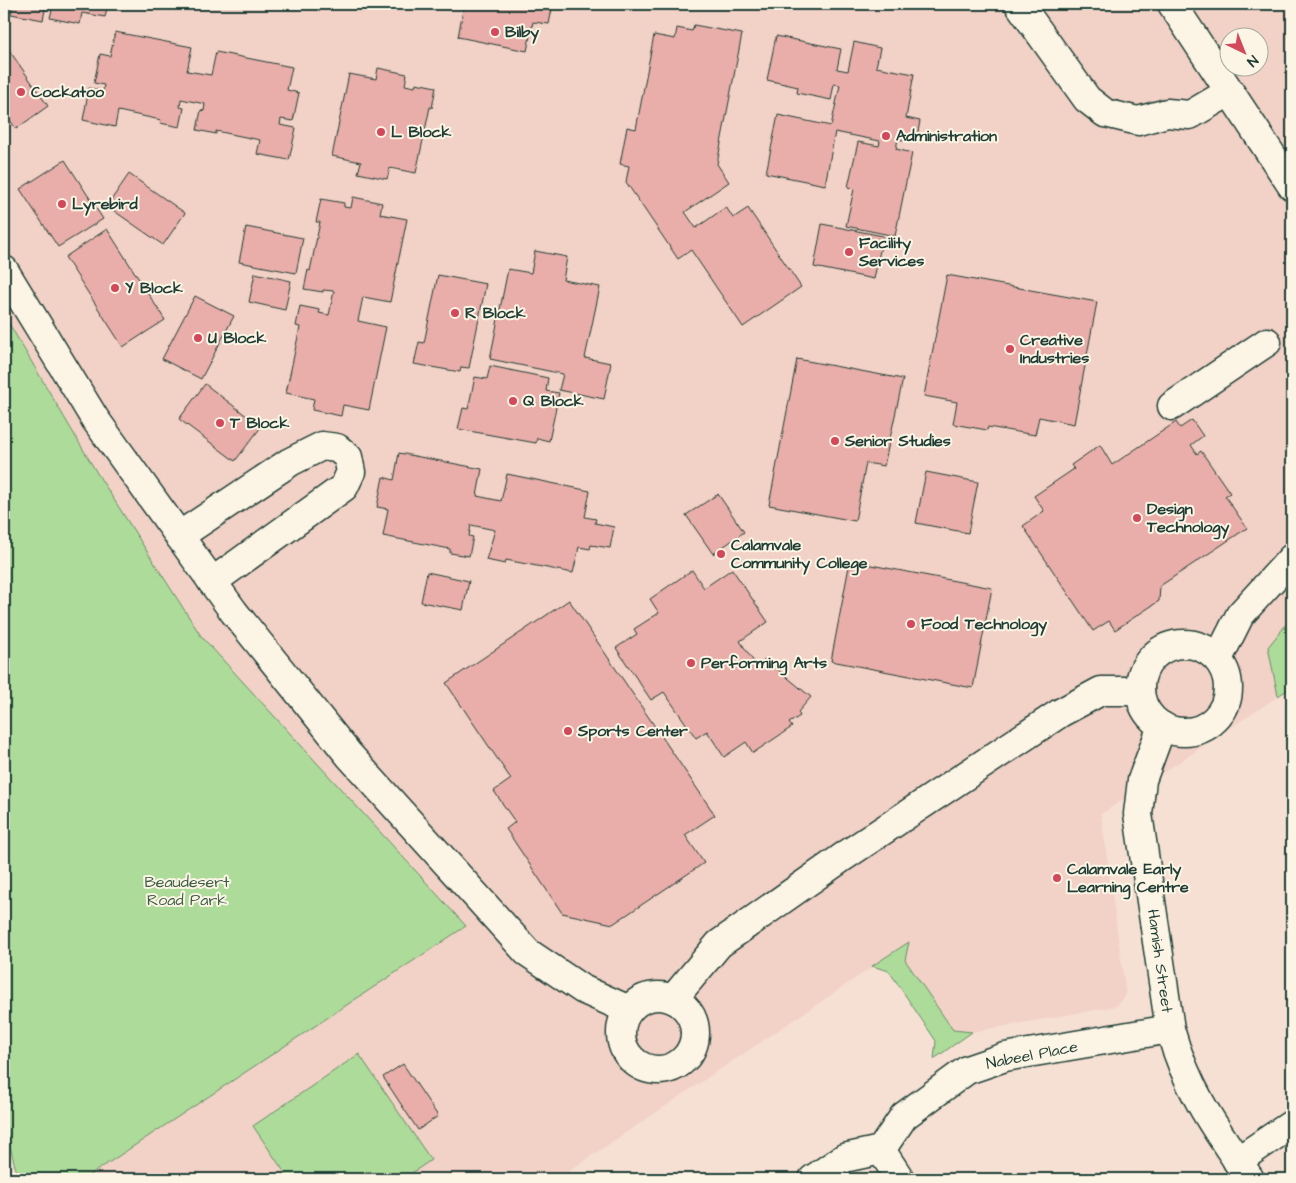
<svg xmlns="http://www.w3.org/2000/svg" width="1296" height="1183" viewBox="0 0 1296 1183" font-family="'Architects Daughter',sans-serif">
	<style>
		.built { fill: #f2d1c6; fill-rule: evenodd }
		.green { fill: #addb9a; stroke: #668c67 }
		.building { fill: #e9aea9; stroke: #1f3d34 }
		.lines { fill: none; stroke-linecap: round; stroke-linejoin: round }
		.minor-casing { stroke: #1f3d34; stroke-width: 31 }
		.minor { stroke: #fcf5e5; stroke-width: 28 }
		.poi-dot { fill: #d1495b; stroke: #fcf5e5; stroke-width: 2 }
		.labels { text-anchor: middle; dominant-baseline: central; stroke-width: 4; stroke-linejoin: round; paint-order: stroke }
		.poi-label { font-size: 16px; font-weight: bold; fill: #1f3d34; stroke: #fcf5e5; text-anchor: start }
		.park-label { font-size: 16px; fill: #3b5d48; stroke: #fcf5e5 }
		.street-label { font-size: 16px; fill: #1f3d34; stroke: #fcf5e5 }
	</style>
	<rect width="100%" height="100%" fill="#f6e0d3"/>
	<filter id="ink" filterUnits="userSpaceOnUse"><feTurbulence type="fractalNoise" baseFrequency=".02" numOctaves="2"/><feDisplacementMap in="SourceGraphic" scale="10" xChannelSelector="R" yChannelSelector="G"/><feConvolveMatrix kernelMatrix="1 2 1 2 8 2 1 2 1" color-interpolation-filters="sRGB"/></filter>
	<g filter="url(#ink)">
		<path class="built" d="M4 4H1292V687L1101 814 1126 995 1122 1000 1116 1006 972 1032 953 1030 905 960 908 943 557 1179H84L466 926 201 636 97 473 4 315ZM1228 38H1258V68H1228Z"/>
		<g class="green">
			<polygon points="4,315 97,473 201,636 466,926 84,1179 18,1179 4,1121"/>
			<polygon points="1292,617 1292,687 1278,696 1268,647"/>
			<polygon points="909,942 905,960 953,1030 972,1032 934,1059 936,1041 889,971 872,966"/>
			<polygon points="359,1054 431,1160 403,1179 289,1179 253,1126"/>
		</g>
		<g class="building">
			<polygon points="13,4 108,4 105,17 82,13 80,24 50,18 53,6 46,5 43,20 11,14"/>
			<polygon points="464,4 553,4 549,24 533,22 527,51 458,37"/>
			<polygon points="694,25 742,34 717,164 729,182 685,212 696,228 726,207 733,218 748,208 801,287 743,327 691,250 678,259 626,182 629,166 620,164 627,127 636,129 654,35 675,39 677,28 692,31"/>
			<polygon points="115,32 192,47 187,71 211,75 216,52 292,67 287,90 299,93 293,121 281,119 280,125 296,128 289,160 257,154 260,140 216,131 216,134 197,130 201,110 204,111 205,104 181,99 180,107 184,108 180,127 160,123 161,120 118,111 115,127 83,120 89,88 103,91 104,85 94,83 100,54 110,56"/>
			<polygon points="776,36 841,49 837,69 848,71 854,42 880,48 876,67 914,74 906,118 920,121 916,143 898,139 896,149 912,153 895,236 846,226 854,189 848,187 858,142 879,146 880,141 835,132 825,185 766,173 778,115 831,126 840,85 834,84 831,100 797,93 798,87 767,80"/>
			<polygon points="9,50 48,106 16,129 4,111 4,54"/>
			<polygon points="378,68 407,74 405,85 415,87 416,83 436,87 432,108 430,107 416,173 390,168 387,179 358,173 361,162 332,156 349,74 376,79"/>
			<polygon points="65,160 103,219 58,247 20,189"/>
			<polygon points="129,174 185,213 163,245 107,206"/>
			<polygon points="353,197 382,203 380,214 407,219 390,302 363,297 358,321 386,327 369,410 343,405 341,416 312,410 314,399 286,393 300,327 296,326 300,306 320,310 319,313 329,315 334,291 323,290 323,292 304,289 308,270 310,271 320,222 316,222 321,199 344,203 344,207 351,208"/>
			<polygon points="822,224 883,236 874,279 814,267"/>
			<polygon points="246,227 303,238 296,273 239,262"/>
			<polygon points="107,229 165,320 123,347 65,257"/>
			<polygon points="535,251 567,257 563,280 600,287 585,358 611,363 604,399 559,390 563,374 490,359 508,269 531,273"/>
			<polygon points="255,273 291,281 285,310 249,302"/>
			<polygon points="438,275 486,284 469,368 461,367 460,372 414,364 419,342 424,343"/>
			<polygon points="947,275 1097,302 1074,424 1039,417 1035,435 988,427 987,430 953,424 957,402 924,396"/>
			<polygon points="195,296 234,316 201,379 162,359"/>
			<polygon points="797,359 903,379 884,466 866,463 855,521 769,505"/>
			<polygon points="490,366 548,378 546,391 559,393 549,441 537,438 536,443 458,429 463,408 468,409 475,377 487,379"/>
			<polygon points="205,384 261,427 235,461 179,419"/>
			<polygon points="1192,420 1203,436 1191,445 1197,454 1201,451 1230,493 1225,496 1247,528 1160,586 1159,601 1115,630 1109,621 1093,631 1023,526 1044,511 1034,496 1074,469 1071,465 1100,445 1112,465 1176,422 1180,428"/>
			<polygon points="399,453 482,469 477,496 501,501 507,474 590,491 585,517 596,519 595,523 614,527 610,548 591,545 590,549 579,547 573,573 506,560 505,564 486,560 495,530 471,525 469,536 473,537 469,556 450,553 450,549 383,536 388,509 377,507 383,477 394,480"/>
			<polygon points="926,472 978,482 968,533 916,523"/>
			<polygon points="718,494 744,532 713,554 686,515"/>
			<polygon points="850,561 992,588 973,688 831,661"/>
			<polygon points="732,569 768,622 740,641 758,668 765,659 811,697 798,712 800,716 789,723 792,727 753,753 746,742 724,757 707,731 696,738 664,692 651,700 616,648 637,634 634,629 659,613 650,599 692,570 704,588"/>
			<polygon points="427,572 469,581 463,610 421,602"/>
			<polygon points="569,600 715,815 685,835 704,863 613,924 562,913 506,829 515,822 494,791 511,779 446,683"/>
			<polygon points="403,1064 438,1116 418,1130 383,1077"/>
		</g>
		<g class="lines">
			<defs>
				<g id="minor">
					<polyline points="1019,4 1087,99 1105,113 1138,121 1167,113 1190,115 1229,92"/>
					<polyline points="1172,4 1292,186"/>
					<polyline points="4,270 95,419 234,612 349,755 527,952 582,989 629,1010"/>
					<polyline points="1172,406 1267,342"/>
					<polyline points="179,536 290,462 322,446 337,448 348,457 351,472 344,487 212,582"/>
					<circle cx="1184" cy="688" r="44"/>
					<polyline points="1218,659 1240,615 1292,558"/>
					<path d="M1162 726 1142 780 1138 814 1170 1029C1187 1090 1215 1128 1250 1179"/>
					<circle cx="658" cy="1033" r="37"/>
					<polyline points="673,999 719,944 843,857 1060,713 1101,691 1140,691"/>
					<polyline points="881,1150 900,1179"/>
					<polyline points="1237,1161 1292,1124"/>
					<polyline points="813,1179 844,1158 881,1150 904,1116 967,1070 1005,1057 1170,1029"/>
				</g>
			</defs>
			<use href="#minor" class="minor-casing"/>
			<use href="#minor" class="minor"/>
		</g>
	</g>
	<g class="poi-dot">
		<circle cx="495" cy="32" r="5"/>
		<circle cx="21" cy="92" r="5"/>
		<circle cx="381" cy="132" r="5"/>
		<circle cx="886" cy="136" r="5"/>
		<circle cx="62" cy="204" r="5"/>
		<circle cx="849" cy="252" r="5"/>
		<circle cx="115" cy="288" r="5"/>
		<circle cx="455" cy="313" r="5"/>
		<circle cx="198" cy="338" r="5"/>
		<circle cx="1010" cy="349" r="5"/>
		<circle cx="513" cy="401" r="5"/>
		<circle cx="220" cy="423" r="5"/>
		<circle cx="835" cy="441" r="5"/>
		<circle cx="1137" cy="518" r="5"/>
		<circle cx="721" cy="554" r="5"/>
		<circle cx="911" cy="624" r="5"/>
		<circle cx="691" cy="663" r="5"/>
		<circle cx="568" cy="731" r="5"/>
		<circle cx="1057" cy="878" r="5"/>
	</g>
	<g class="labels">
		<g class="poi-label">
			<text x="505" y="32">Bilby</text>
			<text x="31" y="92">Cockatoo</text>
			<text x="391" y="132">L Block</text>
			<text x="896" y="136">Administration</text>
			<text x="72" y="204">Lyrebird</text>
			<text x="859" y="243">Facility<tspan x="859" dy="18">Services</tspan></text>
			<text x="125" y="288">Y Block</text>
			<text x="465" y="313">R Block</text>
			<text x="208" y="338">U Block</text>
			<text x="1020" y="340">Creative<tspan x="1020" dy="18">Industries</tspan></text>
			<text x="523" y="401">Q Block</text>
			<text x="230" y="423">T Block</text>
			<text x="845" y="441">Senior Studies</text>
			<text x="1147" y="509">Design<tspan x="1147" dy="18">Technology</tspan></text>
			<text x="731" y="545">Calamvale<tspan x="731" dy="18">Community College</tspan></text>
			<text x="921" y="624">Food Technology</text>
			<text x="701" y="663">Performing Arts</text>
			<text x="578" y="731">Sports Center</text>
			<text x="1067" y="869">Calamvale Early<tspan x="1067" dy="18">Learning Centre</tspan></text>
		</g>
		<g class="park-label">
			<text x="187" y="882">Beaudesert<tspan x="187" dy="18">Road Park</tspan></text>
		</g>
		<g class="street-label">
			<text transform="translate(1160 961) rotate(82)">Hamish Street</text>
			<text transform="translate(1032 1055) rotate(-11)">Nabeel Place</text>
		</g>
	</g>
	<rect width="1296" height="1183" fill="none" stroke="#fcf5e5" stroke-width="20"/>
	<rect x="10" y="10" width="1276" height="1163" fill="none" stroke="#1f3d34" stroke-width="2" filter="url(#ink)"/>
	<g transform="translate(1244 52) rotate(137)"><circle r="24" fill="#fcf5e5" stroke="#a4ab9e"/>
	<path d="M0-4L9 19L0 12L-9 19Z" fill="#d1495b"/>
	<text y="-8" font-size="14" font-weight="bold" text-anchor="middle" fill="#1f3d34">N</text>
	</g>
</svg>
